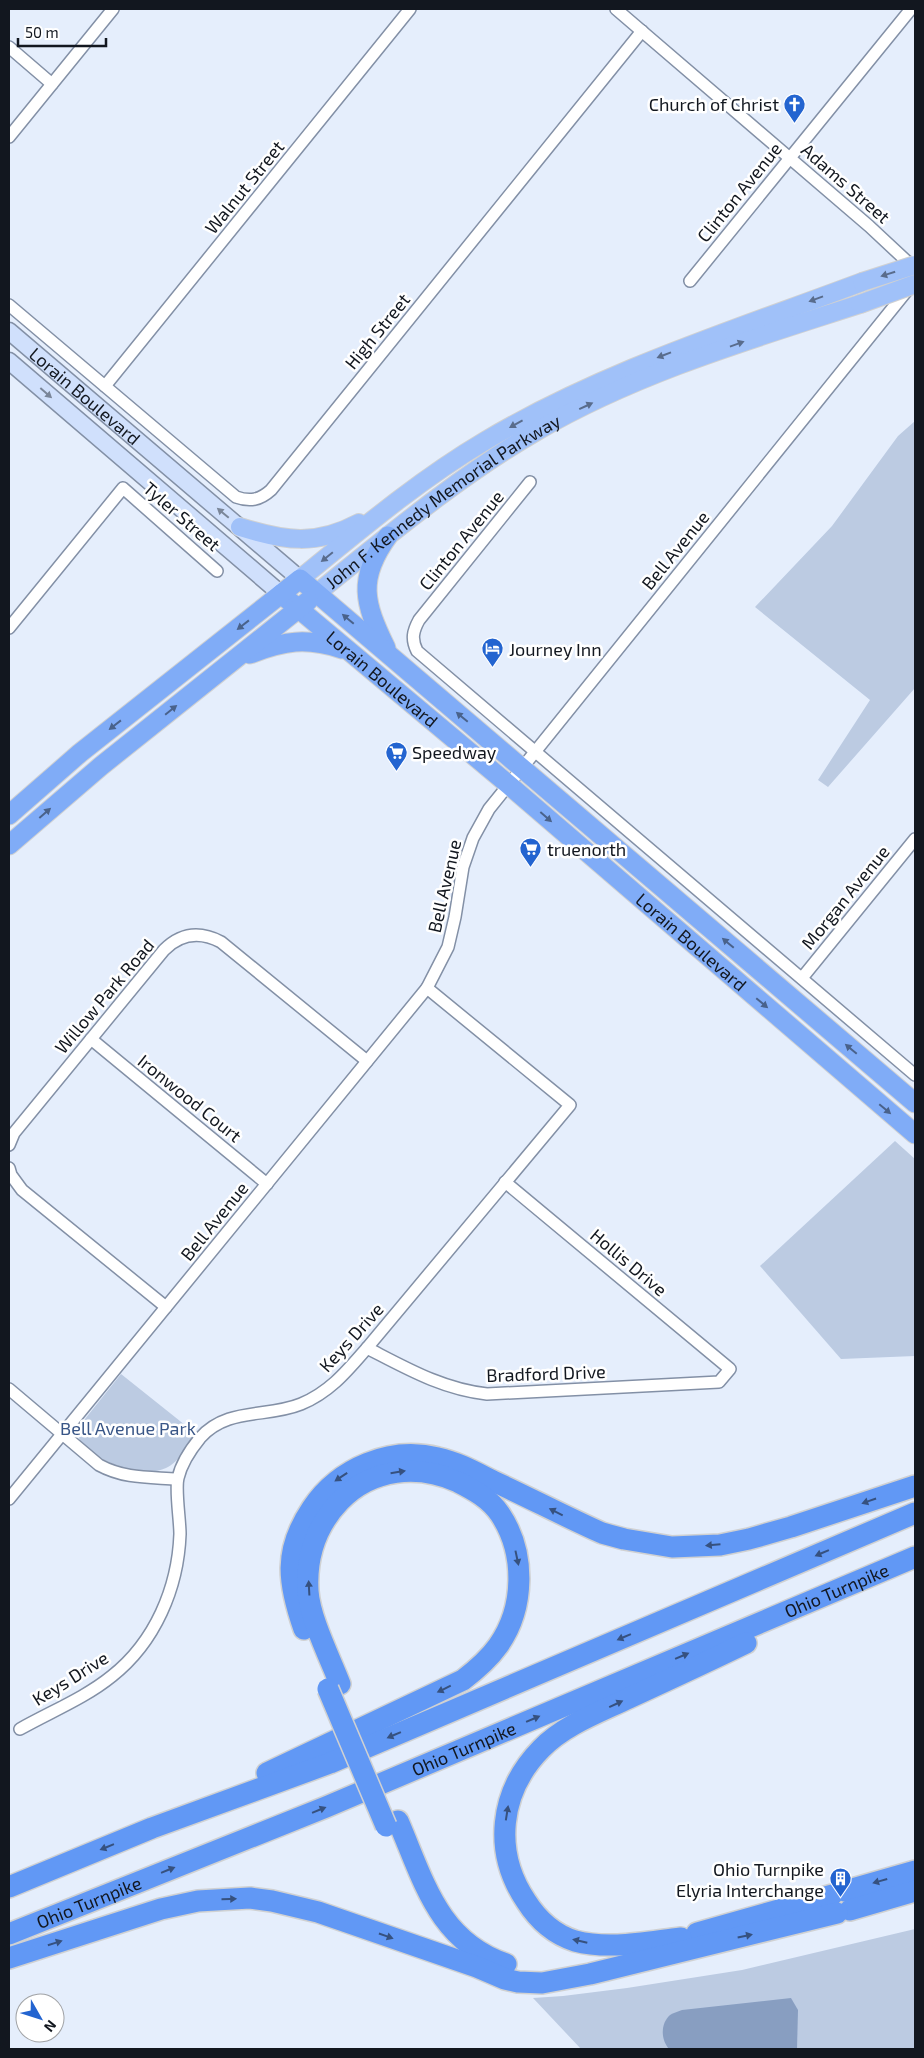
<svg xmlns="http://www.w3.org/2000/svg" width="924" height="2058" viewBox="0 0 924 2058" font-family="'Exo 2',sans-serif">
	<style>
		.green { fill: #bccbe2 }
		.water { fill: #889ec1 }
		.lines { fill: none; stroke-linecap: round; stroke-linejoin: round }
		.minor-casing { stroke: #8390a6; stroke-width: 14 }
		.secondary-casing { stroke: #8390a6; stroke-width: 19 }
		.primary-casing { stroke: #d0d1d2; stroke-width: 20 }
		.trunk-casing { stroke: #d0d1d2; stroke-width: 21 }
		.motorway-casing { stroke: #d0d1d2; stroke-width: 24 }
		.minor { stroke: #fff; stroke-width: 11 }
		.secondary { stroke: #d0e0fc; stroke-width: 16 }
		.primary { stroke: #a0c1f9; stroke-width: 18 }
		.trunk { stroke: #80acf7; stroke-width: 19 }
		.motorway { stroke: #6198f5; stroke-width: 21 }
		.primary-bridge-casing { stroke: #d0d1d2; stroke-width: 20; stroke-linecap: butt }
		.motorway-bridge-casing { stroke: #d0d1d2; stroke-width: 24; stroke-linecap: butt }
		.primary-bridge { stroke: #a0c1f9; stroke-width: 18 }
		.motorway-bridge { stroke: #6198f5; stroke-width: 21 }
		.oneway { fill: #596c8c }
		.oneway2 { fill: #7a8699 }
		.oneway3 { fill: #49628b }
		.oneway4 { fill: #36517f }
		.labels { text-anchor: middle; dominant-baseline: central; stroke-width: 5; stroke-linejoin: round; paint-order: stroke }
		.poi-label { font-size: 18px; fill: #12171f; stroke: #fff; text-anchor: start }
		.street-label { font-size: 18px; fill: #12171f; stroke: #fff }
		.park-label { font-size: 18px; fill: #395687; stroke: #fff }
	</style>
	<rect width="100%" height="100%" fill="#e5eefc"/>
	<g class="green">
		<polygon points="915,421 915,688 828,787 818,780 870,700 755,607 832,526 898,436"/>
		<polygon points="895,1141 915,1159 915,1356 841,1359 760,1266"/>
		<path d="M121 1374 195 1433C186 1445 180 1462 166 1468 143 1479 96 1462 81 1442 77 1436 79 1430 81 1424Z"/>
		<polygon points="915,1929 915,2049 581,2049 533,1998 563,1996 627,1988 742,1970"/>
	</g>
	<path class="water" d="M791 1998 798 2010 797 2049H669C661 2040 660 2024 670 2015 673 2013 679 2011 682 2010Z"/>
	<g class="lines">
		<defs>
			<g id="minor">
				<polyline points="616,9 869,226 914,268"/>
				<polyline points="9,47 52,84"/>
				<polyline points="9,137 113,9"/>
				<polyline points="690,281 911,9"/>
				<path d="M9 305 236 497C250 502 260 500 271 490L642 31"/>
				<polyline points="105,386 410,9"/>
				<path d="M530 482 419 620C413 631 411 639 417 651L915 1075"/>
				<polyline points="9,628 123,488 217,571"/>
				<polyline points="802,978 915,839"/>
				<polyline points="91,1039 267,1184"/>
				<path d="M9 1145 14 1133 164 950C181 933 200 931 221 942L367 1061"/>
				<polyline points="9,1168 11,1175 22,1190 166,1307"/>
				<path d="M367 1348C406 1368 442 1389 487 1394L719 1382 730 1369 505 1182"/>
				<path d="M9 1389 99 1465C125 1479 149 1477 177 1479"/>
				<polyline points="9,1499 427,988 448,947 455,917 463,867 473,838 489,809 909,288"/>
				<path d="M20 1729C50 1712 85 1698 112 1676 155 1642 178 1588 180 1534 180 1520 175 1489 178 1478 181 1465 191 1449 200 1438 227 1407 267 1418 301 1404 330 1392 347 1371 367 1348L570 1105 427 988"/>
			</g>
			<g id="secondary">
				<path id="s1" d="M9 331 300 579"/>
				<polyline points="9,361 281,594"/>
			</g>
			<g id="primary">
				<path d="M240 527C285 541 316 546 359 523"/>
				<path d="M300 579C360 530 419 480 485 441 603 371 734 330 862 282"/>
				<path id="s2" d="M317 593C388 536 458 477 537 431 636 373 752 339 860 304"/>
			</g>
			<g id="trunk">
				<path id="s3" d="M281 594 509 785 915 1134"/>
				<path d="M386 648C364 603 357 579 388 536"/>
				<path d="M250 654C284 641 306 637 342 649"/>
				<polyline points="9,815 80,753 300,579 915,1103"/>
				<polyline points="9,845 101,766 308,601"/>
			</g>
			<g id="motorway">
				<path d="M304 1629C288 1583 283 1551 312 1508 339 1468 390 1446 438 1458 457 1462 475 1472 493 1481 530 1498 566 1517 602 1533L624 1539 672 1547 720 1545 749 1539 791 1527 915 1486"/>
				<path d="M267 1773 463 1680C476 1670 488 1660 498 1646 525 1608 526 1553 500 1514 490 1499 474 1490 458 1482 418 1464 372 1468 340 1501 316 1526 306 1557 308 1591 310 1619 330 1658 340 1684"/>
				<path d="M398 1821C424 1881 438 1941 506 1964"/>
				<polyline points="9,1887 152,1828 330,1763 915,1513"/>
				<polyline points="845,1891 915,1871"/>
				<polyline points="850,1910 915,1891"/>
				<polyline points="697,1933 832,1895"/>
				<path id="s4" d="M9 1934 326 1807 915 1557"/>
				<path d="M681 1938C646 1942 609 1950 575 1941 553 1934 538 1920 526 1901 493 1852 499 1792 541 1749 564 1725 600 1712 629 1698 668 1680 707 1662 746 1643"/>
				<polyline points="9,1958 161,1909 198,1901 250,1898 272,1901 318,1912 477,1967 505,1979 518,1982 542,1983 590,1974 837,1913"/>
			</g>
		</defs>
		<use href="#minor" class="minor-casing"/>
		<use href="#secondary" class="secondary-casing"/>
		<use href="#primary" class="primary-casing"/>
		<use href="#trunk" class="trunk-casing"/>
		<use href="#motorway" class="motorway-casing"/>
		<use href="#minor" class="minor"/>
		<use href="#secondary" class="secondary"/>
		<use href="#primary" class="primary"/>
		<use href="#trunk" class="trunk"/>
		<use href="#motorway" class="motorway"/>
		<defs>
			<g id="primary-bridge">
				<polyline points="862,282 915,265"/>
				<polyline points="860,304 915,284"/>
			</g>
			<polyline id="motorway-bridge" points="328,1689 386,1826"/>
		</defs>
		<use href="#primary-bridge" class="primary-bridge-casing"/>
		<use href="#motorway-bridge" class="motorway-bridge-casing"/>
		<use href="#primary-bridge" class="primary-bridge"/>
		<use href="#motorway-bridge" class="motorway-bridge"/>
	</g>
	<defs><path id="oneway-solid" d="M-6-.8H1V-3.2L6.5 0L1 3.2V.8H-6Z" transform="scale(1.25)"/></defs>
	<g class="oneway">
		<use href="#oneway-solid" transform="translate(888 274) rotate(163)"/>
		<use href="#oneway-solid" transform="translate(816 299) rotate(160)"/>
		<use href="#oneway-solid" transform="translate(737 344) rotate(-20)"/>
		<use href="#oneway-solid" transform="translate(664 355) rotate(159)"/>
		<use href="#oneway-solid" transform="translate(586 406) rotate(-25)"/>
		<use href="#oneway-solid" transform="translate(516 424) rotate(151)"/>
		<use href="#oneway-solid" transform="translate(327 557) rotate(141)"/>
	</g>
	<g class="oneway2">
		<use href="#oneway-solid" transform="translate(46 393) rotate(41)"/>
		<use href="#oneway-solid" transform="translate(223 513) rotate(-140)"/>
	</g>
	<g class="oneway3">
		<use href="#oneway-solid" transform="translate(348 619) rotate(-140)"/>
		<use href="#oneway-solid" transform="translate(243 625) rotate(142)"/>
		<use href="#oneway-solid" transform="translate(171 710) rotate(-39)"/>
		<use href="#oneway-solid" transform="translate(462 717) rotate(-140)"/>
		<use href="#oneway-solid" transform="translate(115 725) rotate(142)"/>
		<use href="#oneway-solid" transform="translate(45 813) rotate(-41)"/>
		<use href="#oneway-solid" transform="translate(546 817) rotate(41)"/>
		<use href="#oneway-solid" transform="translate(728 943) rotate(-140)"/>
		<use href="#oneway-solid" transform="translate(762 1003) rotate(40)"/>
		<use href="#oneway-solid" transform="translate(851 1049) rotate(-140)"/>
		<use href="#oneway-solid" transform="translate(885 1109) rotate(40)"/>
	</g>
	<g class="oneway4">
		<use href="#oneway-solid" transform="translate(398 1472) rotate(-9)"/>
		<use href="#oneway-solid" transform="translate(341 1477) rotate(146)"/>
		<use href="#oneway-solid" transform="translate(869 1501) rotate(161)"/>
		<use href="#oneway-solid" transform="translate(556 1512) rotate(-153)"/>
		<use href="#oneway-solid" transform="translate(713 1545) rotate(175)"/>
		<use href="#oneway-solid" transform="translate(822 1553) rotate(157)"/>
		<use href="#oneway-solid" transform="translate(517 1558) rotate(78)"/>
		<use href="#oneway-solid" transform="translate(309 1588) rotate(-93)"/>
		<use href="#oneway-solid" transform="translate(624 1637) rotate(157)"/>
		<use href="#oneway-solid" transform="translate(682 1656) rotate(-23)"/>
		<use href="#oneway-solid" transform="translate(444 1689) rotate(154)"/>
		<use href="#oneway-solid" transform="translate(616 1704) rotate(-25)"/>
		<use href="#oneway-solid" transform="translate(533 1719) rotate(-23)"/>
		<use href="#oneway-solid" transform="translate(394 1735) rotate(157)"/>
		<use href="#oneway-solid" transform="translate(319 1810) rotate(-22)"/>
		<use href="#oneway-solid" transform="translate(507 1813) rotate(-81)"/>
		<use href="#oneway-solid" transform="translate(107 1847) rotate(158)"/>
		<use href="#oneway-solid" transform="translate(168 1870) rotate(-22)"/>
		<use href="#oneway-solid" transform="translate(880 1881) rotate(164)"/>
		<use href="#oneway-solid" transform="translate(229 1899) rotate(-1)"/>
		<use href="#oneway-solid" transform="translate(386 1936) rotate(19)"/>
		<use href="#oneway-solid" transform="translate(745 1936) rotate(-12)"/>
		<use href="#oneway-solid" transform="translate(580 1941) rotate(-167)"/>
		<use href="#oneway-solid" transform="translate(55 1943) rotate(-18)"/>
	</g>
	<defs>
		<symbol id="church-pin" viewBox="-11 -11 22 30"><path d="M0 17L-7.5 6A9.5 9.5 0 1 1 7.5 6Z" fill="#2364d0" stroke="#fff"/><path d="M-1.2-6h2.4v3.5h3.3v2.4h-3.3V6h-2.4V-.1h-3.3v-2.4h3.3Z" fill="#fff"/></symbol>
		<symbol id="hotel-pin" viewBox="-11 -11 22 30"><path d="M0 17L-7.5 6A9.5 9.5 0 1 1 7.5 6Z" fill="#2364d0" stroke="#fff"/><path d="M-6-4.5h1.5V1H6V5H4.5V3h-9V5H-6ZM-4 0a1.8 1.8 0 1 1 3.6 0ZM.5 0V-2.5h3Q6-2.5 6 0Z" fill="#fff"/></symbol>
		<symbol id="supermarket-pin" viewBox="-11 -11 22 30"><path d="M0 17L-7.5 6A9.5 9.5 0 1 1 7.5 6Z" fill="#2364d0" stroke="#fff"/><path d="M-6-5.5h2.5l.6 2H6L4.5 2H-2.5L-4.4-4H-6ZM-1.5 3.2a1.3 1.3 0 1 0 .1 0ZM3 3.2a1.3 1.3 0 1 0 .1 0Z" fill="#fff"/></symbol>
		<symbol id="building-pin" viewBox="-11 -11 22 30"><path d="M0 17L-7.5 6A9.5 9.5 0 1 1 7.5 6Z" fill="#2364d0" stroke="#fff"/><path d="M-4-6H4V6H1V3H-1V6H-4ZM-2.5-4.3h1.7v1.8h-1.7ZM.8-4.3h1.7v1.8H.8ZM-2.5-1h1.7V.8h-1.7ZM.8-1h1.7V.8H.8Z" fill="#fff"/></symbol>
	</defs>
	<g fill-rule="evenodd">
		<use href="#church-pin" x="782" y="92" width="25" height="34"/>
		<use href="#hotel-pin" x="480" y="636" width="25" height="34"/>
		<use href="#supermarket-pin" x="384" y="740" width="25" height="34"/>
		<use href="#supermarket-pin" x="518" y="836" width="25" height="34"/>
		<use href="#building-pin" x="828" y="1866" width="25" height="34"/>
	</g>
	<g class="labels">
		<g class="poi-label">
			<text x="779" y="104" text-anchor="end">Church of Christ</text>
			<text x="509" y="649">Journey Inn</text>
			<text x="412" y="752">Speedway</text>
			<text x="547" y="849">truenorth</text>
			<text x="824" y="1869" text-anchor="end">Ohio Turnpike<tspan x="824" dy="21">Elyria Interchange</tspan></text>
		</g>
		<g class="street-label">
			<text transform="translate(846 183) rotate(41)">Adams Street</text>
			<text transform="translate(244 187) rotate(-51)">Walnut Street</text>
			<text transform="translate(739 192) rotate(-51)">Clinton Avenue</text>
			<text transform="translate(377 331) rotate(-51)">High Street</text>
			<text stroke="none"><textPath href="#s1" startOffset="100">Lorain Boulevard</textPath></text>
			<text stroke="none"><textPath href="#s2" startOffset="156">John F. Kennedy Memorial Parkway</textPath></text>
			<text transform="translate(182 516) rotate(41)">Tyler Street</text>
			<text transform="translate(461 540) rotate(-51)">Clinton Avenue</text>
			<text transform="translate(675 550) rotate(-51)">Bell Avenue</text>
			<text stroke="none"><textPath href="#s3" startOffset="132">Lorain Boulevard</textPath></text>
			<text transform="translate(444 886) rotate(-77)">Bell Avenue</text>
			<text transform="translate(845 897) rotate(-51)">Morgan Avenue</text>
			<text stroke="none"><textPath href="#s3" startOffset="538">Lorain Boulevard</textPath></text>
			<text transform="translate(104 996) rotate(-50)">Willow Park Road</text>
			<text transform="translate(190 1098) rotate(39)">Ironwood Court</text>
			<text transform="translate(214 1221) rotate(-51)">Bell Avenue</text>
			<text transform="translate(629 1262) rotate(40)">Hollis Drive</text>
			<text transform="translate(351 1337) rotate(-48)">Keys Drive</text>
			<text transform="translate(546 1373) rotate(-2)">Bradford Drive</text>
			<text stroke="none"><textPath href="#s4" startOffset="896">Ohio Turnpike</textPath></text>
			<text transform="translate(70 1678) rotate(-32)">Keys Drive</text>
			<text stroke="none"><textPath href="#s4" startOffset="491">Ohio Turnpike</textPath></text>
			<text stroke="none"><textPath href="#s4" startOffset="86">Ohio Turnpike</textPath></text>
		</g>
		<g class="park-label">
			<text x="128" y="1428">Bell Avenue Park</text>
		</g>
	</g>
	<rect width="924" height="2058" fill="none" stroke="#12171f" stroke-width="20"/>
	<g transform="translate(40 2018) rotate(129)"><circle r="24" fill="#ffffff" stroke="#a0a2a5"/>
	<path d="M0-4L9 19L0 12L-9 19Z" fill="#2364d0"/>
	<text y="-8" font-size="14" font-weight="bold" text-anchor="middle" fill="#12171f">N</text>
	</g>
	<path d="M18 38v8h88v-8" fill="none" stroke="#12171f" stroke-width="2.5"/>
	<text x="25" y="38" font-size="15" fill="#12171f" stroke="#ffffff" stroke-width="4" paint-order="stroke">50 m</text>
</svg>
